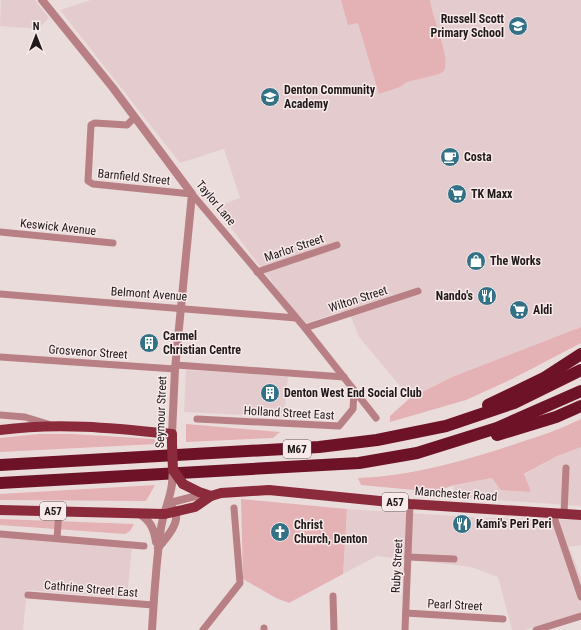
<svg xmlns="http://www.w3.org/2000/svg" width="581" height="630" viewBox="0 0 581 630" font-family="'Roboto Condensed',sans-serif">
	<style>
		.built { fill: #e4ccce }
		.green { fill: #e4b1b4 }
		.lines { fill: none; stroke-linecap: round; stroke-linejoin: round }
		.minor { stroke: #b88084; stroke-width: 7 }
		.tertiary { stroke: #b88084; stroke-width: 8 }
		.primary { stroke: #8b2a3b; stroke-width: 10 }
		.motorway { stroke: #6e1327; stroke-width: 12 }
		.tertiary-bridge { stroke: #b88084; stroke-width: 8 }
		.primary-bridge { stroke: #8b2a3b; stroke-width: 10 }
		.labels { text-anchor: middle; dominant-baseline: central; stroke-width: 3; stroke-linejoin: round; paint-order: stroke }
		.shield { fill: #f8e9ea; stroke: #605758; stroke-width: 1 }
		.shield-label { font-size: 11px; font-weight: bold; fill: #1f191a }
		.poi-label { font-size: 12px; font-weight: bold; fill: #1f191a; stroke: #f8e9ea; text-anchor: start }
		.street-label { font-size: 12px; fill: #1f191a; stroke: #f8e9ea }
	</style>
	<rect width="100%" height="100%" fill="#ebdcdc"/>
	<g class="built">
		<polygon points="1,0 35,0 49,18 38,29 0,26"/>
		<polygon points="91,0 581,0 581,327 452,377 410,398 359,337 350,315 339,312 304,324 215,207 240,198 224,149 180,163 60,10"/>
		<polygon points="186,370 288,376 284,417 184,412"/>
		<polygon points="577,447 581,447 581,506 453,497 454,485 492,478 530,492 524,475 560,454"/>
		<polygon points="347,509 487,518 581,520 581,545 569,547 581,578 581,613 524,630 512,630 498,577 471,567 377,556 343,574"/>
		<polygon points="0,536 132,547 127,598 27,590 23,630 0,630"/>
	</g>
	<g class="green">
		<path d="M341 0H430C432 18 451 57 444 71L439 74 407 82 400 87 379 94 358 23 348 25Z"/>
		<polygon points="581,327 581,343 512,379 466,400 390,422 390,416 410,398 452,377"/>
		<path d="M581 419V447L557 456 524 474 531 492 501 490 492 478 454 485 435 492 361 485 358 478C412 476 467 460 518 443 540 436 561 429 581 419Z"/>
		<polygon points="186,424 280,432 273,438 186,442"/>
		<polygon points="39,434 72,434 154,439 157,444 0,452 0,438"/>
		<polygon points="155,485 146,501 0,500 0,494"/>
		<polygon points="241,499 347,509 343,574 289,603 276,598 243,579"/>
		<polygon points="0,519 134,524 130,531 125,534 0,525"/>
	</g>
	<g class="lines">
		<g class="minor">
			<polyline points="134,118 127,125 95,123 91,125 88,181 93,184 192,194 305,328 376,418"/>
			<polyline points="0,232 113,243"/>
			<polyline points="257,272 337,245"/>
			<polyline points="0,294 296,318"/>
			<polyline points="305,328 418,291"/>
			<polyline points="0,357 175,369"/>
			<polyline points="176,365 344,377"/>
			<polyline points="0,415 25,417 48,424"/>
			<polyline points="197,419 339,426 353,409 354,391"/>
			<polyline points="553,514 581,597"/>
			<polyline points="564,514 566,468"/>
			<polyline points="0,534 144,546"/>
			<polyline points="57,538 59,511"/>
			<polyline points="408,557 454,559"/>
			<polyline points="28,595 153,605"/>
			<polyline points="333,596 334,630"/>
			<polyline points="406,613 503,619"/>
			<polyline points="203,630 240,583 234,508"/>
			<polyline points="264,630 264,628"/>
			<polyline points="405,630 410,504"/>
			<polyline points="536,630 581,616"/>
		</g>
		<g class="tertiary">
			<polyline points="42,0 113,88 192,194 175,369 172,434"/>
			<path d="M138 513C150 520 154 528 156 542"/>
			<path d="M158 548C165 539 178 526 176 514 175 510 171 506 169 503L204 494"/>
			<path d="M152 630C154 596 156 562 161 528 163 513 170 500 172 484"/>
		</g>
		<g class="primary">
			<path d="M0 430C58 422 114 428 172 434V444"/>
			<polyline points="183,484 199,492 211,496"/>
			<polyline points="0,510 165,514 195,507 211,496 221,493 269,490 410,504 581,515"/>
		</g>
		<g class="motorway">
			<polyline points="488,405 544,378 581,354"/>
			<polyline points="497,435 556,417 581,406"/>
			<polyline points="0,465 319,447 377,440 446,426 514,403 581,370"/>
			<polyline points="0,483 359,463 417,453 497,428 581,391"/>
		</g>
		<polyline class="tertiary-bridge" points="172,484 173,470"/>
		<polyline class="primary-bridge" points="172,444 173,470 183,484"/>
	</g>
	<defs>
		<symbol id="school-disc" viewBox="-11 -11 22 22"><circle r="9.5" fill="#337187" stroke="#f8e9ea"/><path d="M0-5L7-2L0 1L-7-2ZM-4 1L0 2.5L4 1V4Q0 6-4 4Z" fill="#fff"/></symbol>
		<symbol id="cafe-disc" viewBox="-11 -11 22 22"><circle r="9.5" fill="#337187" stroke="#f8e9ea"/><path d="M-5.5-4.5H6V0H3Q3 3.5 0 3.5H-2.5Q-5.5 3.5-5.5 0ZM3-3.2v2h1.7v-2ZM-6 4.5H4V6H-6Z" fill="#fff"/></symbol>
		<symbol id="supermarket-disc" viewBox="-11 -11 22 22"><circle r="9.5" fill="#337187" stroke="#f8e9ea"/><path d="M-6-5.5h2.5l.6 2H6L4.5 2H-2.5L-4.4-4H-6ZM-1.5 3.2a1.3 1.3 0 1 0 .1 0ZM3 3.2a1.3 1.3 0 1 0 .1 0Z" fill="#fff"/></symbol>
		<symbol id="shop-disc" viewBox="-11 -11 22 22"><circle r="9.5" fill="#337187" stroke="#f8e9ea"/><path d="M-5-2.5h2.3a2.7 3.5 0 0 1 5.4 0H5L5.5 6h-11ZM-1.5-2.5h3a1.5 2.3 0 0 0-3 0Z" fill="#fff"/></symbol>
		<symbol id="restaurant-disc" viewBox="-11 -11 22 22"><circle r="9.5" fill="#337187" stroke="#f8e9ea"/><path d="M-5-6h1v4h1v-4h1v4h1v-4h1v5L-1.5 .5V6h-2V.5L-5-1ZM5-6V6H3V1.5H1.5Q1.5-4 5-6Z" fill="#fff"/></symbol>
		<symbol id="building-disc" viewBox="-11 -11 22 22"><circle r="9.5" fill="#337187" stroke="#f8e9ea"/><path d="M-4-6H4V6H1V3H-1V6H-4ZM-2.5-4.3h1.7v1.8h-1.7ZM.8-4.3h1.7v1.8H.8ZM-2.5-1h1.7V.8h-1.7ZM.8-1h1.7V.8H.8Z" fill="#fff"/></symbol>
		<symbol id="church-disc" viewBox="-11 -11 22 22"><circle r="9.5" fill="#337187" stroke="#f8e9ea"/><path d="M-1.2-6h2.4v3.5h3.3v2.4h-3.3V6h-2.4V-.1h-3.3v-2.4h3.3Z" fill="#fff"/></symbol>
	</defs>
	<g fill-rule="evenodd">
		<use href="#school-disc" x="507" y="15" width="22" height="22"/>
		<use href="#school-disc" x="259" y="86" width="22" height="22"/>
		<use href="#cafe-disc" x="439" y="146" width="22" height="22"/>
		<use href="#supermarket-disc" x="446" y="183" width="22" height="22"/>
		<use href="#shop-disc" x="465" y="250" width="22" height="22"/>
		<use href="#restaurant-disc" x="476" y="285" width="22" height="22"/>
		<use href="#supermarket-disc" x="508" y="299" width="22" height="22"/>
		<use href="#building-disc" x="138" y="332" width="22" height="22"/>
		<use href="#building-disc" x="259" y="382" width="22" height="22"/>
		<use href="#restaurant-disc" x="451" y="513" width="22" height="22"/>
		<use href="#church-disc" x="269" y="521" width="22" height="22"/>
	</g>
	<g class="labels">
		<g class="shield">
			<rect x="283" y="440" width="28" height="18" rx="3"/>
			<rect x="382" y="493" width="26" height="18" rx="3"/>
			<rect x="40" y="502" width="26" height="18" rx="3"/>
		</g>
		<g class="shield-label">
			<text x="297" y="449">M67</text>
			<text x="395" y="502">A57</text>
			<text x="53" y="511">A57</text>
		</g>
		<g class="poi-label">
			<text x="504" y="19" text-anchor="end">Russell Scott<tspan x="504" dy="14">Primary School</tspan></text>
			<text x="284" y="90">Denton Community<tspan x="284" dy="14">Academy</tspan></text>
			<text x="464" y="157">Costa</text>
			<text x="471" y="194">TK Maxx</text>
			<text x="490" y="261">The Works</text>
			<text x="473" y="296" text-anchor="end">Nando's</text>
			<text x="533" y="310">Aldi</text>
			<text x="163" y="336">Carmel<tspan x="163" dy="14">Christian Centre</tspan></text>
			<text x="284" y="393">Denton West End Social Club</text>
			<text x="476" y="524">Kami's Peri Peri</text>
			<text x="294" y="525">Christ<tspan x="294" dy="14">Church, Denton</tspan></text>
		</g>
		<g class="street-label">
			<text transform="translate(134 177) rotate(6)">Barnfield Street</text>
			<text transform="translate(216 203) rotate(50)">Taylor Lane</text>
			<text transform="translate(58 227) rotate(6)">Keswick Avenue</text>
			<text transform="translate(294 248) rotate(-19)">Marlor Street</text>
			<text transform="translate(149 294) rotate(4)">Belmont Avenue</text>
			<text transform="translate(358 299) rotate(-18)">Wilton Street</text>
			<text transform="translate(88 352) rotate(4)">Grosvenor Street</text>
			<text transform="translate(161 412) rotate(-88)">Seymour Street</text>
			<text transform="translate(289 413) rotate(3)">Holland Street East</text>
			<text transform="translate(456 494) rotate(4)">Manchester Road</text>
			<text transform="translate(397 566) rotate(-87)">Ruby Street</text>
			<text transform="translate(91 589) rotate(5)">Cathrine Street East</text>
			<text transform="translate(455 605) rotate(3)">Pearl Street</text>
		</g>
	</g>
	<g transform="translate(36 36)" stroke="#f8e9ea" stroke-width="3" paint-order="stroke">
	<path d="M0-3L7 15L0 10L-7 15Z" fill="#1f191a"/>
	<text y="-6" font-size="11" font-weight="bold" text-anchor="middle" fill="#1f191a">N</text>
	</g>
</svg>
